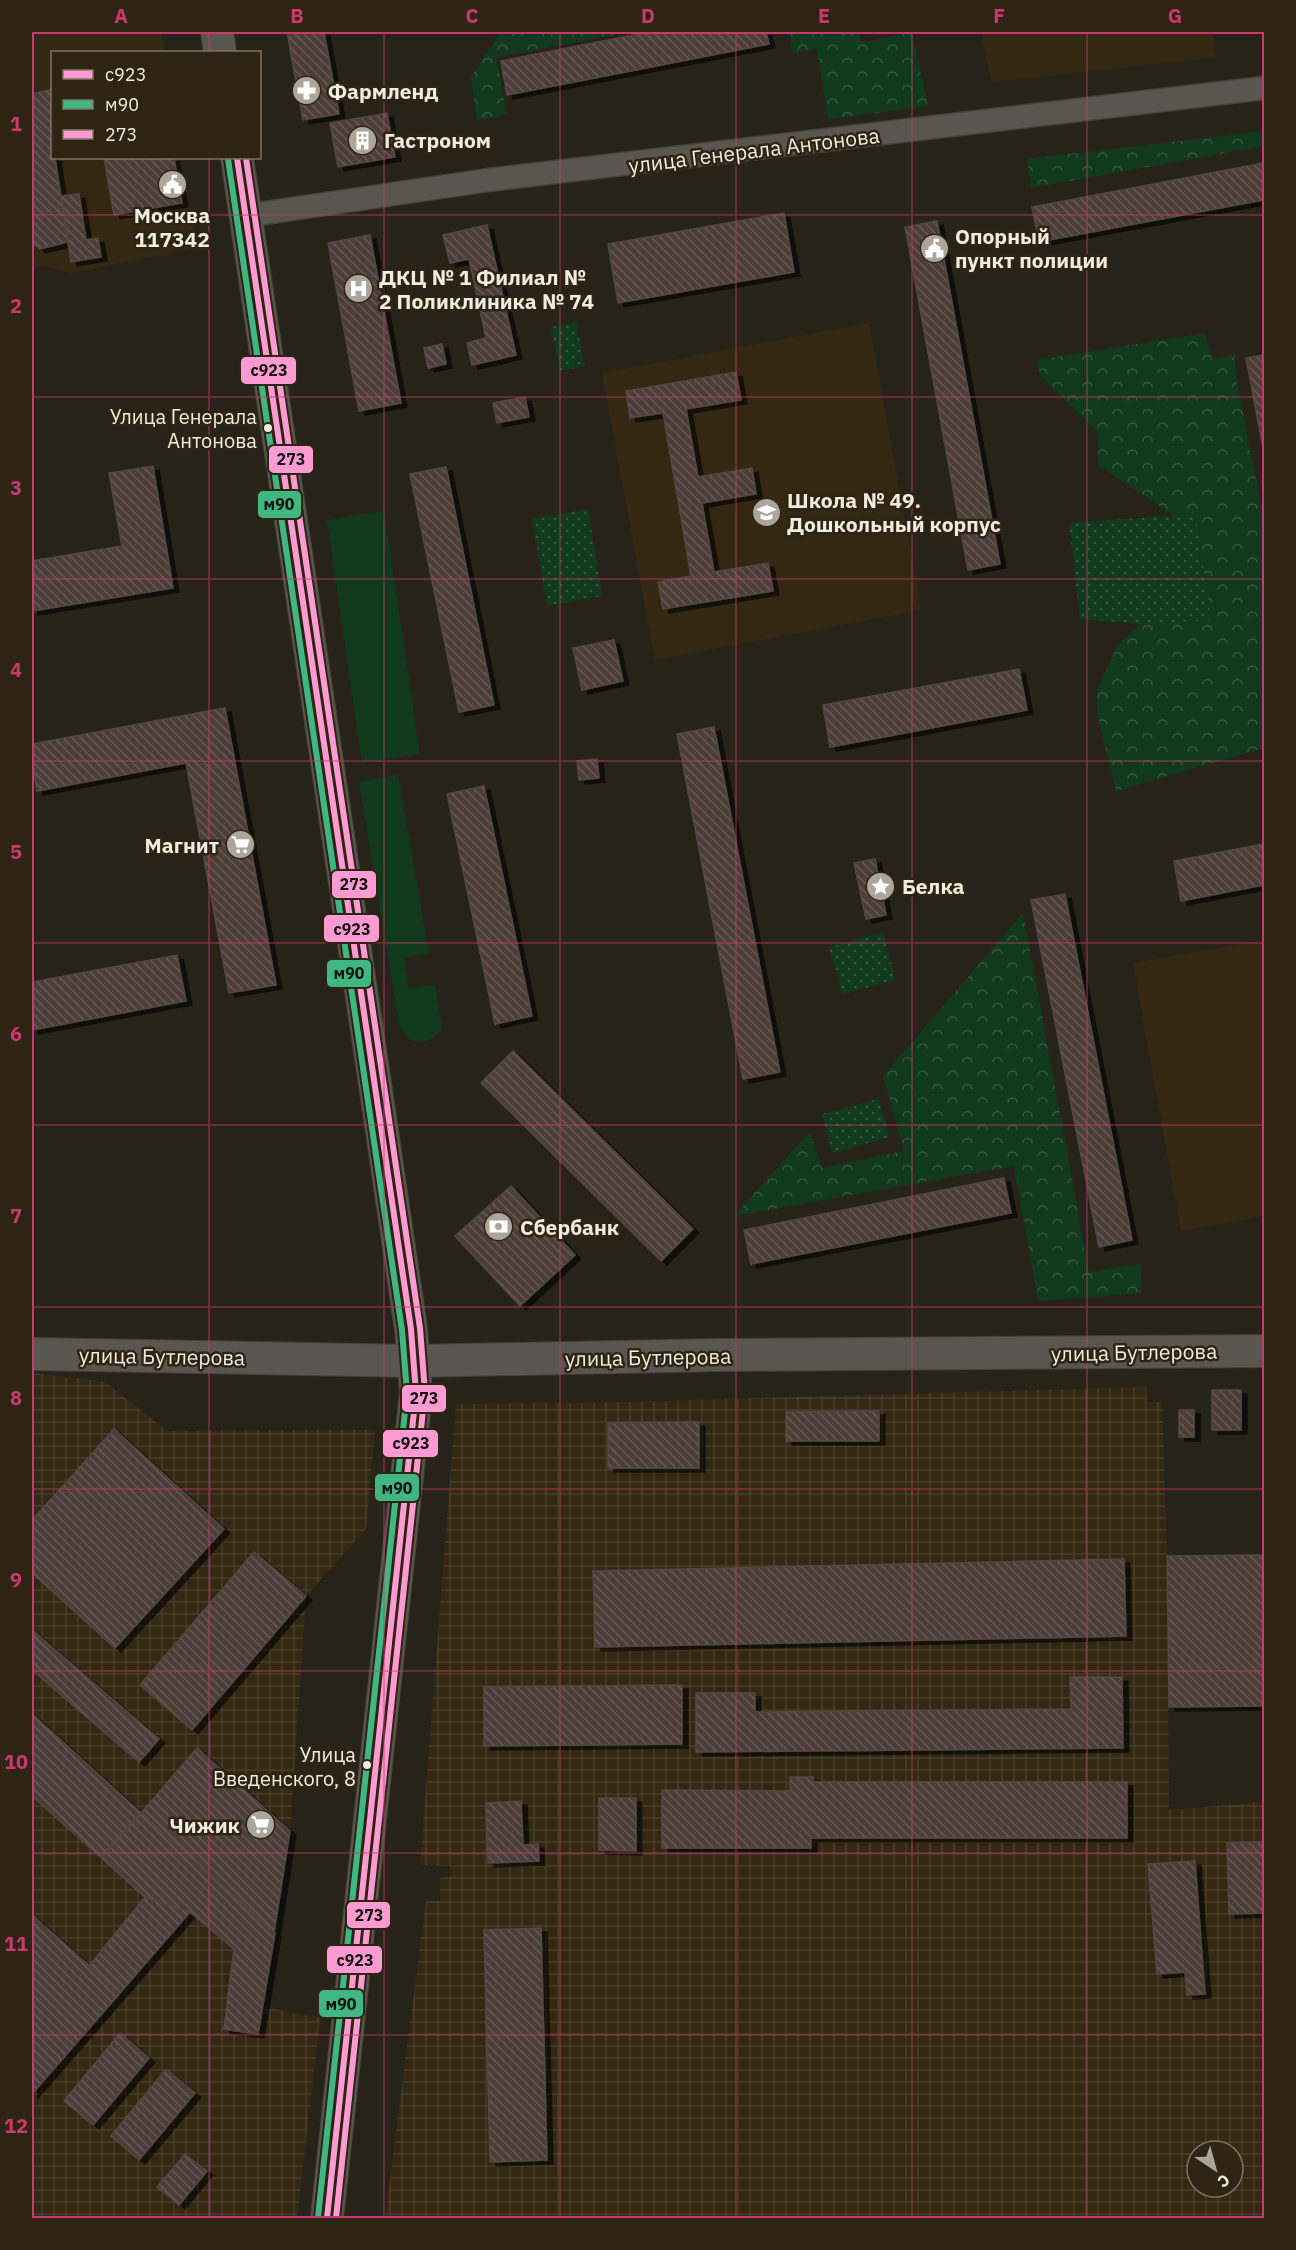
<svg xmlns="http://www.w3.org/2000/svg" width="1296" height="2250" viewBox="0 0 1296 2250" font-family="'IBM Plex Sans',sans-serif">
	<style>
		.built { fill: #342812 }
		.industrial { fill: url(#industrial-grid); fill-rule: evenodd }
		.green { fill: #113a1c }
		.forest { fill: url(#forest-crowns) }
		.park { fill: url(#park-dots) }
		.building { fill: url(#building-back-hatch); stroke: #504944; stroke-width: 1.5; filter: url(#shadow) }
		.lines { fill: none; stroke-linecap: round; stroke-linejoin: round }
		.street-casing { stroke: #45413a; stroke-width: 25 }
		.secondary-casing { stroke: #45413a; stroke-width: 34 }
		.street { stroke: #59554f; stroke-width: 22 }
		.secondary { stroke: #59554f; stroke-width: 32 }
		.bus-1-casing { stroke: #2e2413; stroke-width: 10 }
		.bus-2-casing { stroke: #2e2413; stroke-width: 10 }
		.bus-3-casing { stroke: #2e2413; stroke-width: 10 }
		.bus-1 { stroke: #ff9ad2; stroke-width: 6 }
		.bus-2 { stroke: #40b781; stroke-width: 6 }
		.bus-3 { stroke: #ff9ad2; stroke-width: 6 }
		.grid { fill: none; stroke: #c9386f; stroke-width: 1.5; stroke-opacity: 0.55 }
		.bus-dot { fill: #f2ebe0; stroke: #2e2413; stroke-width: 2 }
		.labels { text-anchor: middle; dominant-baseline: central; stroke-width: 5; stroke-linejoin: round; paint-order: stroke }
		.bus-label { font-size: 20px; fill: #f2ebe0; stroke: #2e2413; text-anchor: end }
		.poi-label { font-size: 21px; font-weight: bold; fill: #f2ebe0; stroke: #2e2413; text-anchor: start }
		.street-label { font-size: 21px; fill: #f2ebe0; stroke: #2e2413 }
		.line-badge { stroke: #2e2413; stroke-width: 2 }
		.pale-badge-label { font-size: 16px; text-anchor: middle; font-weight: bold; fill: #111 }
		.neatline { fill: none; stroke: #c9386f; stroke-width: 2 }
		.grid-label { font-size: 20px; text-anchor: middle; font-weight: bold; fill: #c9386f }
	</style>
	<defs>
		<pattern id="industrial-grid" width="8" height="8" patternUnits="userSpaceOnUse" patternTransform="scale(1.5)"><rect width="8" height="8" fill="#342812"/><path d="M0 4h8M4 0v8" fill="none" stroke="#483d29"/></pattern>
		<pattern id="forest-crowns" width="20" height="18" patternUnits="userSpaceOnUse" patternTransform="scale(1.5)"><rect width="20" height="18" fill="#113a1c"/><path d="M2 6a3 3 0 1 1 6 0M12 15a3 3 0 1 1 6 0" fill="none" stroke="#34573d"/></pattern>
		<pattern id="park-dots" width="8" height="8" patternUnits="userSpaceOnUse" patternTransform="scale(1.5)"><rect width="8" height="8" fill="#113a1c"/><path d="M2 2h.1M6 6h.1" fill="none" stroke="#34573d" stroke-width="1.8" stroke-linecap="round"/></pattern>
		<pattern id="building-back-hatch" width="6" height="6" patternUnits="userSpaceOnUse" patternTransform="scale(1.5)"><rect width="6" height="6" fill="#4e3d37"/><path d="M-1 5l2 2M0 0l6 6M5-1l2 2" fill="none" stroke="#685954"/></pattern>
		<filter id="shadow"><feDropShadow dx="6" dy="4" stdDeviation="0" flood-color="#0009"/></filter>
	</defs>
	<rect width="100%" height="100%" fill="#282319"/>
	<g class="built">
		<polygon points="32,32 161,32 164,52 52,52 52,158 181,158 196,248 70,273 43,266 32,269"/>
		<polygon points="981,32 1212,32 1216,57 991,82"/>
		<polygon points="869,323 921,610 655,660 602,373"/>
		<polygon points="1264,940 1264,1216 1181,1231 1133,963"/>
	</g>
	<g class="industrial">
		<polygon points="32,1373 105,1382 167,1431 375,1430 366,1529 306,1596 290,1830 263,2007 320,2018 297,2218 32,2218"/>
		<path d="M1146 1387 1147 1402H1162L1167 1556 1169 1810 1264 1802V2218H385L426 1900 440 1901V1878L452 1876 450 1866 420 1865 456 1404 592 1403ZM1197 2151H1233V2187H1197Z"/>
	</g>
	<g class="green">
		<polygon points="384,511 420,754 362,763 327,520"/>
		<path d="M398 775 429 953 404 958 409 989 435 985 442 1029C428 1048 406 1046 399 1023L359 782Z"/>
	</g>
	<g class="forest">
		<polygon points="501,32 631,32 496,57 507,114 477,120 471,77"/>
		<polygon points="789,32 859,32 862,43 912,32 928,106 828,119 817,49 793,53"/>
		<polygon points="1264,131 1264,146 1031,188 1027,159"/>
		<polygon points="1205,333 1212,359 1234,355 1237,381 1264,519 1264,748 1116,791 1097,713 1097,691 1118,645 1141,624 1211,620 1195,515 1173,515 1098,465 1098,433 1040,375 1037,360"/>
		<polygon points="1023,913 1089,1272 1140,1264 1142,1293 1038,1301 1014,1166 734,1216 810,1132 822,1168 904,1151 883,1076"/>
	</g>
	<g class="park">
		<polygon points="576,322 585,366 560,371 551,327"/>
		<polygon points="588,509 602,596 547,606 532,519"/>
		<polygon points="1195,514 1211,620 1141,624 1080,619 1069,523"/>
		<polygon points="883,932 895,980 842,994 829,947"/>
		<polygon points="879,1099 889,1137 832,1153 822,1114"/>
	</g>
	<g class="building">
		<polygon points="287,32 324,32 339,114 303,120"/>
		<polygon points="649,32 766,32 769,44 507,95 501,61"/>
		<polygon points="52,89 52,158 57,158 55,158 68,242 40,249 32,243 32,94"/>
		<polygon points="387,113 395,157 338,167 330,123"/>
		<polygon points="104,158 174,158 182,203 114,215"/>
		<polygon points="1264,163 1264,200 1039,242 1032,207"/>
		<polygon points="79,194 86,240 98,238 101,257 71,262 61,196"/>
		<polygon points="784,213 794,272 618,303 608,244"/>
		<polygon points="937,221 1000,564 968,570 905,227"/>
		<polygon points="487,225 516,355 472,365 467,343 486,338 477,296 469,259 450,263 443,235"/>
		<polygon points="370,235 401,403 359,411 328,243"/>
		<polygon points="442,344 446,364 428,368 424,348"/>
		<polygon points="1264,355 1264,453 1246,358"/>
		<polygon points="736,372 741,400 686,409 698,477 752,468 756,494 702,503 714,572 768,563 773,591 663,609 658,582 691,576 663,413 630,418 626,391"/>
		<polygon points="525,397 529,417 497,423 493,403"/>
		<polygon points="153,466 173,588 32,611 32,561 122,546 109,473"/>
		<polygon points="446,467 494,705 459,712 410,474"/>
		<polygon points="614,640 623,681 582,690 573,648"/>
		<polygon points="1019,669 1027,710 830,747 823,705"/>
		<polygon points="225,708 276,985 229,993 186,763 37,791 32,759 32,744"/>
		<polygon points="714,727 780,1072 743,1079 677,734"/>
		<polygon points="597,759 599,778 579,780 577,761"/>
		<polygon points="484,786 532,1016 495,1024 447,794"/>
		<polygon points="1264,844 1264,885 1181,901 1174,861"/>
		<polygon points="875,859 886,915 866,919 854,863"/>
		<polygon points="1065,894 1132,1240 1099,1247 1031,900"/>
		<polygon points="177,955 186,1001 32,1030 32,982"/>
		<polygon points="513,1051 693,1229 661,1261 481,1083"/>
		<polygon points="1004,1178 1011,1213 751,1264 744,1230"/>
		<polygon points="511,1186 575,1255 520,1306 455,1236"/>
		<rect x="1212" y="1390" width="29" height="40"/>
		<rect x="1179" y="1410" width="15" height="27"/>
		<polygon points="879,1411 879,1441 786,1441 786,1412"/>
		<polygon points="699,1422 699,1468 608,1468 608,1423"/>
		<polygon points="114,1429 224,1529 115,1648 32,1573 32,1520"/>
		<polygon points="254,1552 306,1596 192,1730 140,1685"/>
		<polygon points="1264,1555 1264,1706 1169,1707 1167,1556"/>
		<polygon points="1124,1559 1126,1636 595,1647 593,1571"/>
		<polygon points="32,1630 159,1739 139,1762 32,1670"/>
		<polygon points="1070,1677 1122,1677 1123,1748 696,1752 696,1693 755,1693 755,1712 1071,1709"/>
		<polygon points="682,1685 682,1744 484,1746 484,1687"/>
		<polygon points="32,1714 141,1813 197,1748 290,1831 258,2034 224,2029 234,1949 190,1912 120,1993 89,1966 145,1897 32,1796"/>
		<polygon points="790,1777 813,1777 813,1782 1127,1782 1127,1838 811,1838 811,1848 662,1848 662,1790 790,1791"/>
		<polygon points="599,1798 636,1798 636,1851 599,1850"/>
		<polygon points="521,1801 523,1845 538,1844 539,1861 488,1863 486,1803"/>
		<polygon points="141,1813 275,1933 258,2034 224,2029 234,1949 190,1912 145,1897 101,1857"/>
		<polygon points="1264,1842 1264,1913 1229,1914 1227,1843"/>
		<polygon points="1195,1861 1205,1994 1187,1995 1185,1972 1157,1974 1148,1864"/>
		<polygon points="32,1915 120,1993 32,2094"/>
		<polygon points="541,1928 547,2160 490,2162 484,1930"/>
		<polygon points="120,2033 149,2058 93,2125 64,2101"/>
		<polygon points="166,2069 195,2093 139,2160 111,2136"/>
		<polygon points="185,2154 207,2171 179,2205 157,2187"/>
	</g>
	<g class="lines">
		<defs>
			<polyline id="street" points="245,216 488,180 1264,88"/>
			<g id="secondary">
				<polyline points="217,32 220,52"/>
				<polyline points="237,158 379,1111 411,1329 416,1393 327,2218"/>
				<polyline points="32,1354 414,1361 718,1355 1264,1351"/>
			</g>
		</defs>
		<use href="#street" class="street-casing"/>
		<use href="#secondary" class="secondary-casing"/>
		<use href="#street" class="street"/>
		<use href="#secondary" class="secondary"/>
		<defs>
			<polyline id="bus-1" points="237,158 411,1329 416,1393 327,2218"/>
			<polyline id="bus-2" points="228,159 402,1330 407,1393 318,2217"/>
			<polyline id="bus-3" points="246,158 420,1328 425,1392 336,2218"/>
		</defs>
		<use href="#bus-1" class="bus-1-casing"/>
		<use href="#bus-2" class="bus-2-casing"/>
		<use href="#bus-3" class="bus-3-casing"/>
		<use href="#bus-1" class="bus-1"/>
		<use href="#bus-2" class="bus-2"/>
		<use href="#bus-3" class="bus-3"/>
	</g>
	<path class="grid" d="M209 32V52M384 32V2218M560 32V2218M736 32V2218M912 32V2218M1087 32V2218M209 158V2218M32 215H1264M32 397H1264M32 579H1264M32 761H1264M32 943H1264M32 1125H1264M32 1307H1264M32 1489H1264M32 1671H1264M32 1853H1264M32 2035H1264"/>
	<defs>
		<symbol id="pharmacy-disc" viewBox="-11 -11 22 22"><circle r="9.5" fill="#aba59a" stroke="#2e2413"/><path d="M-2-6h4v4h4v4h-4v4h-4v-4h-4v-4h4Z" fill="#fff"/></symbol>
		<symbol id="building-disc" viewBox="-11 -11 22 22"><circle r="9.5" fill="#aba59a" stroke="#2e2413"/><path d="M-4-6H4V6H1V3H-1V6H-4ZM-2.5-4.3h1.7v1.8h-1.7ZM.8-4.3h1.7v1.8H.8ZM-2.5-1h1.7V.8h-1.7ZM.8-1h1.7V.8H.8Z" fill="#fff"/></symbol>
		<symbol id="civic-disc" viewBox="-11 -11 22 22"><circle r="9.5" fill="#aba59a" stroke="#2e2413"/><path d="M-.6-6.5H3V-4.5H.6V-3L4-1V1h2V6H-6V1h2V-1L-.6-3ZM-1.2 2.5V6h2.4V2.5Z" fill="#fff"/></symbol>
		<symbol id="hospital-disc" viewBox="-11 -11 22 22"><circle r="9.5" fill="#aba59a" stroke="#2e2413"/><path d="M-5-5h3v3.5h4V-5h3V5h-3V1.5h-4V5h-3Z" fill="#fff"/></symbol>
		<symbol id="school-disc" viewBox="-11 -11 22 22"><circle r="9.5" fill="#aba59a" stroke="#2e2413"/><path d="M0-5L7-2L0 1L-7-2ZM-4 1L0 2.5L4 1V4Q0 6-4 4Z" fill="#fff"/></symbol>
		<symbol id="supermarket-disc" viewBox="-11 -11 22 22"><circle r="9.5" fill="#aba59a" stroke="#2e2413"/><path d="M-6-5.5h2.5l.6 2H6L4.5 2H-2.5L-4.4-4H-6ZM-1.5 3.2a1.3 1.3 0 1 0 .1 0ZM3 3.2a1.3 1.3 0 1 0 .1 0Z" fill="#fff"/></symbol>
		<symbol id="sight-disc" viewBox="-11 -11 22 22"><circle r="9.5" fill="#aba59a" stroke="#2e2413"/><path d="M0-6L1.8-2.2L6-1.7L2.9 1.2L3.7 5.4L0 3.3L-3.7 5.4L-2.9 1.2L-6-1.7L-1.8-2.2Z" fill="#fff"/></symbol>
		<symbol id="bank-disc" viewBox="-11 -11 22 22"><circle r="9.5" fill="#aba59a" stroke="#2e2413"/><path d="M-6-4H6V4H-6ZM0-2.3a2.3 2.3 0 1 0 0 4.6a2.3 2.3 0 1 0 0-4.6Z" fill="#fff"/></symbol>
	</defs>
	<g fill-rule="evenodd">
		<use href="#pharmacy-disc" x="290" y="74" width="33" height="33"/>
		<use href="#building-disc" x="346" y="124" width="33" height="33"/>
		<use href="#civic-disc" x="156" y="168" width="33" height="33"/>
		<use href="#civic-disc" x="918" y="232" width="33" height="33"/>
		<use href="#hospital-disc" x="342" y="272" width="33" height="33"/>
		<use href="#school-disc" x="750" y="496" width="33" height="33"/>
		<use href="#supermarket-disc" x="224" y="828" width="33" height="33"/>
		<use href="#sight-disc" x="864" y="870" width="33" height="33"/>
		<use href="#bank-disc" x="482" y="1210" width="33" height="33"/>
		<use href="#supermarket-disc" x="244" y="1808" width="33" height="33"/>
	</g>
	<g class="bus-dot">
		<circle cx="268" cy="428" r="5"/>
		<circle cx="367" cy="1765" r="5"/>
	</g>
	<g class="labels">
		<g class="bus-label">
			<text x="257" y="416">Улица Генерала<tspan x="257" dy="24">Антонова</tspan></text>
			<text x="356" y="1754">Улица<tspan x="356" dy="24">Введенского, 8</tspan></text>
		</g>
		<g class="poi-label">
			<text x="328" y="91">Фармленд</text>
			<text x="384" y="140">Гастроном</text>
			<text x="172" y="215" text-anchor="middle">Москва<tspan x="172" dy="24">117342</tspan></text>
			<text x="955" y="236">Опорный<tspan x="955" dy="24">пункт полиции</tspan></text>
			<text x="379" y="277">ДКЦ № 1 Филиал №<tspan x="379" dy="24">2 Поликлиника № 74</tspan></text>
			<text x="787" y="500">Школа № 49.<tspan x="787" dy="24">Дошкольный корпус</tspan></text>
			<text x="219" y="845" text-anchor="end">Магнит</text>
			<text x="902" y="886">Белка</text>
			<text x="520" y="1227">Сбербанк</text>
			<text x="240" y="1825" text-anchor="end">Чижик</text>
		</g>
		<g class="street-label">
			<text transform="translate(754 150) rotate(-7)">улица Генерала Антонова</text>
			<text transform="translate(1134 1352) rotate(-1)">улица Бутлерова</text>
			<text transform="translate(162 1356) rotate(1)">улица Бутлерова</text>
			<text transform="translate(648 1357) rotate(-1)">улица Бутлерова</text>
		</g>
	</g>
	<g class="line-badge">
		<rect x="240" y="356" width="57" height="29" rx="6" fill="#ff9ad2"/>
		<rect x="268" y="445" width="46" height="29" rx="6" fill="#ff9ad2"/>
		<rect x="257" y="490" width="45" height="29" rx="6" fill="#40b781"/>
		<rect x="331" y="870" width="46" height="29" rx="6" fill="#ff9ad2"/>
		<rect x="323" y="914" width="57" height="29" rx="6" fill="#ff9ad2"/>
		<rect x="326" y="959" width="46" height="29" rx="6" fill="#40b781"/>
		<rect x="401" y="1384" width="46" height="29" rx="6" fill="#ff9ad2"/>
		<rect x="382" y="1429" width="57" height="29" rx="6" fill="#ff9ad2"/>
		<rect x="374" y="1473" width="46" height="29" rx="6" fill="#40b781"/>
		<rect x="346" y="1901" width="45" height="28" rx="6" fill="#ff9ad2"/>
		<rect x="326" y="1945" width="57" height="29" rx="6" fill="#ff9ad2"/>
		<rect x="318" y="1989" width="46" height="29" rx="6" fill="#40b781"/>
	</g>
	<g class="pale-badge-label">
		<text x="269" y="376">с923</text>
		<text x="291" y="465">273</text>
		<text x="279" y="510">м90</text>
		<text x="354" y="890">273</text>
		<text x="352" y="935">с923</text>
		<text x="349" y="979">м90</text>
		<text x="424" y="1404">273</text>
		<text x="411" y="1449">с923</text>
		<text x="397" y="1494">м90</text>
		<text x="369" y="1921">273</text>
		<text x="355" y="1966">с923</text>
		<text x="341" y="2010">м90</text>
	</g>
	<rect width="1296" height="2250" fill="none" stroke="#2e2413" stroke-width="66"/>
	<rect x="51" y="51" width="210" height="108" fill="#2e2413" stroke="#7c7465" stroke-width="1.5"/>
	<rect x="63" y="70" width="30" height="9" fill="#ff9ad2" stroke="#7c7465" stroke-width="1.5"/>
	<text x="105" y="81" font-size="18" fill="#f2ebe0">с923</text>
	<rect x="63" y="100" width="30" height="9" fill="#40b781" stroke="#7c7465" stroke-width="1.5"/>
	<text x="105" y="111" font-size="18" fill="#f2ebe0">м90</text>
	<rect x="63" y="130" width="30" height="9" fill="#ff9ad2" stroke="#7c7465" stroke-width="1.5"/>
	<text x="105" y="141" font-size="18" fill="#f2ebe0">273</text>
	<g transform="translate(1215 2169) rotate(144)"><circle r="28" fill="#2e2413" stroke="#7c7465" stroke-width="1.5"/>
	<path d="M0-4.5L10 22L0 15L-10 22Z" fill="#aba59a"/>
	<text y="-9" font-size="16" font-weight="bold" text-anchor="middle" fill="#f2ebe0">С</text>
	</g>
	<rect x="33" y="33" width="1230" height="2184" class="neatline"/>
	<g class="grid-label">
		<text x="121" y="23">A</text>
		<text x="297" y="23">B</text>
		<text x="472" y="23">C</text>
		<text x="648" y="23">D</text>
		<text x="824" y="23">E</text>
		<text x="999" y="23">F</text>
		<text x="1175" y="23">G</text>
		<text x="16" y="131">1</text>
		<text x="16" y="313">2</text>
		<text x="16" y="495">3</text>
		<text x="16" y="677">4</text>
		<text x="16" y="859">5</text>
		<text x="16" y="1041">6</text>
		<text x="16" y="1223">7</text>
		<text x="16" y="1405">8</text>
		<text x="16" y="1587">9</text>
		<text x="16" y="1769">10</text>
		<text x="16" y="1951">11</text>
		<text x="16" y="2133">12</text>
	</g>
</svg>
